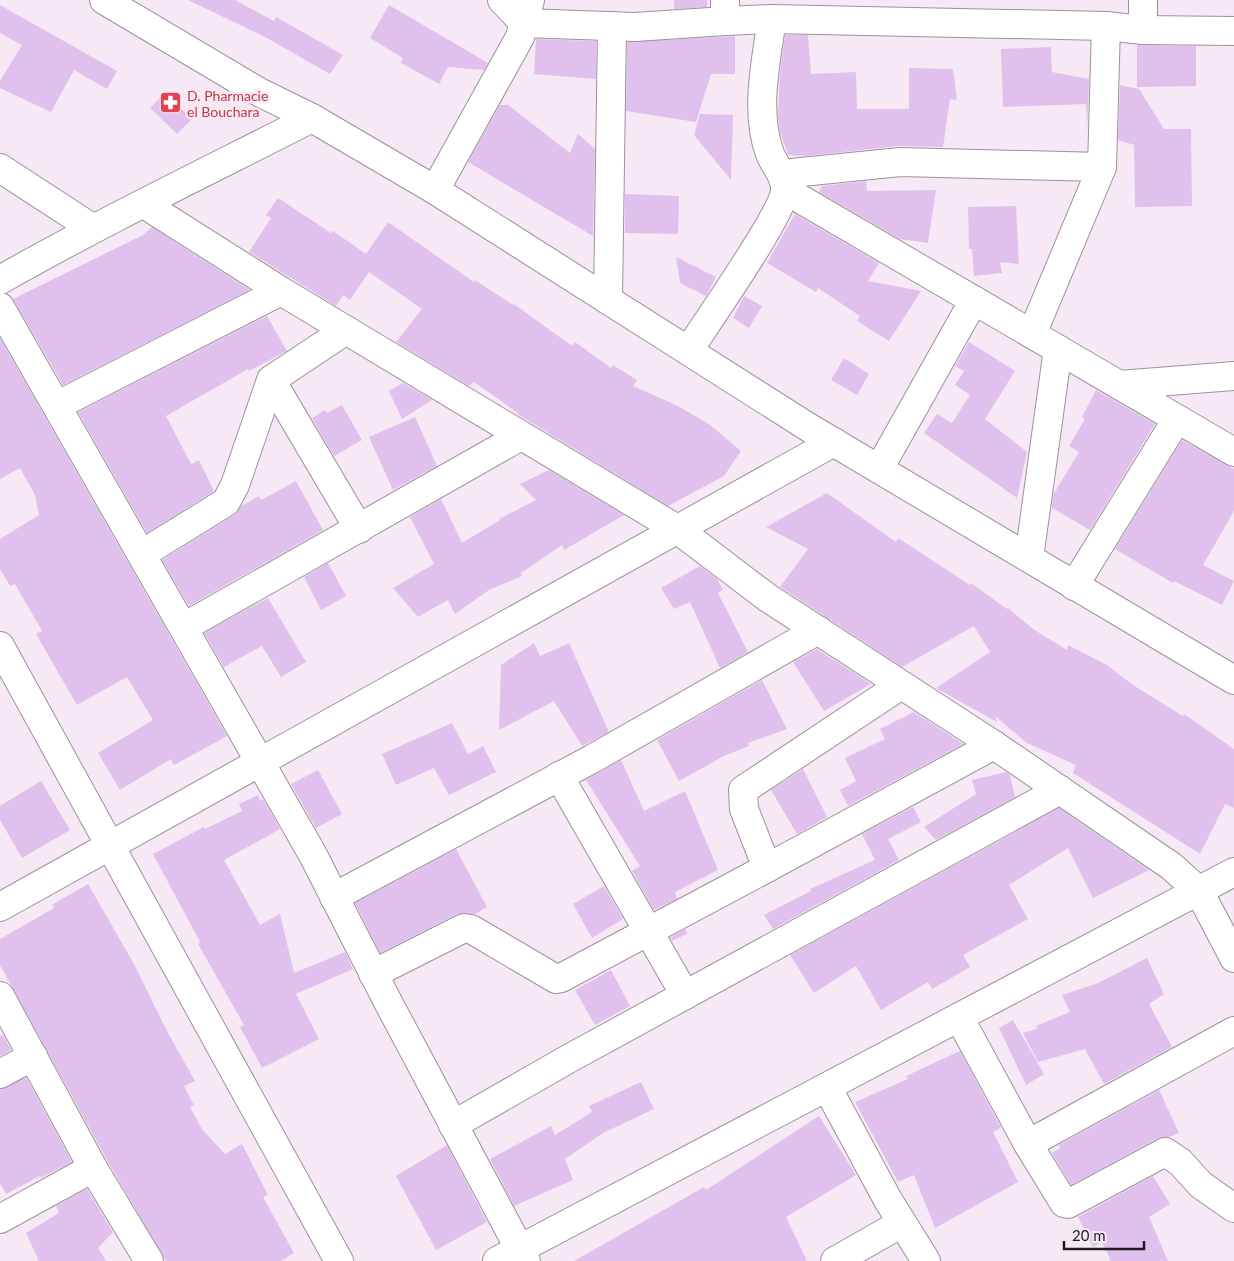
<svg xmlns="http://www.w3.org/2000/svg" width="1234" height="1261" viewBox="0 0 1234 1261" font-family="Lato,sans-serif">
	<style>
		.building { fill: #e0c1ed }
		.lines { fill: none; stroke-linecap: round; stroke-linejoin: round }
		.street-casing { stroke: #9d909c; stroke-width: 30 }
		.secondary-casing { stroke: #9d909c; stroke-width: 30 }
		.street { stroke: #fff; stroke-width: 28 }
		.secondary { stroke: #fff; stroke-width: 28 }
		.labels { text-anchor: middle; dominant-baseline: central; stroke-width: 5; stroke-linejoin: round; paint-order: stroke }
		.health-label { font-size: 14px; fill: #be3a42; stroke: #f7e8f6; text-anchor: start }
	</style>
	<rect width="100%" height="100%" fill="#f7e8f6"/>
	<g class="building">
		<polygon points="188,0 235,0 274,21 276,17 343,55 330,74 265,37"/>
		<polygon points="674,0 707,0 707,7 674,9"/>
		<polygon points="0,5 117,71 107,89 74,70 51,112 0,88 0,81 22,45 0,33"/>
		<polygon points="389,5 488,63 484,70 448,67 439,84 401,63 403,58 370,38"/>
		<polygon points="785,35 808,35 811,74 856,72 857,109 909,109 909,68 953,69 957,100 950,99 943,147 898,146 806,156 788,155 780,132 778,116 780,73"/>
		<polygon points="735,36 735,74 711,74 696,122 626,111 627,42"/>
		<polygon points="536,39 596,41 596,79 534,74"/>
		<polygon points="1137,45 1196,46 1196,86 1137,87"/>
		<polygon points="1051,47 1052,72 1089,79 1087,131 1086,104 1003,107 1001,49"/>
		<polygon points="1120,85 1139,89 1164,129 1191,129 1192,206 1135,207 1134,145 1118,140"/>
		<polygon points="165,93 192,119 177,134 150,108"/>
		<polygon points="500,105 508,105 570,153 578,134 595,149 593,236 468,162"/>
		<polygon points="700,114 733,115 731,180 694,135"/>
		<polygon points="866,181 867,191 936,190 928,243 900,239 819,192 822,186"/>
		<polygon points="625,194 679,196 678,234 625,233"/>
		<polygon points="278,198 331,233 333,231 366,254 388,222 474,282 475,280 513,305 514,304 572,346 575,342 611,368 613,365 637,380 633,386 676,405 709,424 741,451 724,476 668,506 517,414 518,413 474,382 469,386 396,342 422,309 369,272 350,300 343,295 336,306 249,252 271,218 266,215"/>
		<polygon points="1016,206 1019,264 1000,262 1002,273 974,276 972,249 969,249 968,207"/>
		<polygon points="795,214 879,263 868,281 921,291 889,341 857,321 860,316 818,288 816,292 767,263"/>
		<polygon points="152,227 250,290 63,385 13,299 143,235"/>
		<polygon points="676,257 716,277 706,296 680,283"/>
		<polygon points="744,296 762,306 749,328 733,318"/>
		<polygon points="267,316 287,351 249,371 248,369 166,416 191,464 199,460 214,491 147,533 78,412"/>
		<polygon points="0,338 227,736 174,765 171,759 120,790 98,753 153,720 127,677 77,705 36,634 42,631 15,584 10,586 0,569 0,539 39,515 35,495 20,468 0,479"/>
		<polygon points="969,342 1015,371 985,419 1027,452 1017,498 924,433 937,414 952,423 970,395 955,385 964,371 955,366"/>
		<polygon points="844,358 869,374 857,395 831,380"/>
		<polygon points="403,383 432,400 402,419 389,391"/>
		<polygon points="1096,390 1155,424 1090,530 1052,508 1053,495 1079,452 1069,446 1085,419 1082,417"/>
		<polygon points="342,405 362,440 334,456 312,418 325,410 327,413"/>
		<polygon points="415,417 437,466 393,490 369,437"/>
		<polygon points="1182,440 1234,469 1234,511 1203,565 1234,581 1222,605 1174,581 1173,583 1115,549"/>
		<polygon points="549,470 624,515 564,550 562,545 521,573 522,576 489,590 455,614 448,600 418,617 393,588 434,564 410,517 441,499 462,543 500,520 499,519 536,500 520,484"/>
		<polygon points="296,481 323,530 189,606 162,560 234,515 241,506 259,496 261,500"/>
		<polygon points="827,493 896,542 898,538 970,585 971,583 1007,609 1008,608 1033,629 1067,650 1068,645 1107,665 1133,685 1183,716 1184,714 1234,749 1234,808 1225,804 1200,854 1073,773 1076,765 1027,743 995,716 997,722 936,688 990,652 974,626 902,667 780,587 808,549 766,527"/>
		<polygon points="328,563 346,596 321,610 304,577"/>
		<polygon points="700,566 717,579 723,590 718,593 748,652 720,668 690,602 674,609 661,588"/>
		<polygon points="268,598 306,662 281,677 262,646 224,667 204,633"/>
		<polygon points="534,643 540,656 569,643 609,732 582,746 554,701 499,730 501,665"/>
		<polygon points="817,649 871,684 824,711 793,662"/>
		<polygon points="762,680 787,729 748,743 749,746 724,756 679,781 657,740"/>
		<polygon points="914,712 963,744 848,806 840,790 856,781 845,758 885,739 880,729"/>
		<polygon points="452,723 468,754 483,746 496,772 449,795 434,768 396,785 382,754"/>
		<polygon points="621,760 644,811 685,791 718,870 675,892 677,899 654,910 632,871 640,866 586,780"/>
		<polygon points="803,769 827,817 797,834 771,790"/>
		<polygon points="318,770 342,814 316,828 291,784"/>
		<polygon points="1006,772 1010,775 1015,797 936,840 924,827 976,794 972,780"/>
		<polygon points="41,781 70,830 22,858 0,820 0,806"/>
		<polygon points="258,795 261,801 263,799 280,829 224,860 260,925 280,914 294,973 345,952 353,969 296,994 319,1039 262,1068 240,1027 244,1025 198,944 200,942 153,854 204,827 205,829 242,811 239,804"/>
		<polygon points="913,807 921,822 888,839 899,860 773,929 764,915 811,891 810,889 875,860 862,834"/>
		<polygon points="1059,808 1149,870 1093,898 1068,848 1009,885 1028,919 963,955 970,967 932,989 928,982 881,1010 856,966 814,993 790,955"/>
		<polygon points="456,849 487,907 475,914 457,914 380,953 355,903"/>
		<polygon points="88,884 134,964 168,1033 195,1081 184,1086 194,1105 190,1107 202,1129 225,1154 242,1144 268,1195 263,1197 294,1253 281,1261 166,1261 107,1160 0,965 0,939 54,908 52,905"/>
		<polygon points="604,886 623,919 592,938 573,904"/>
		<polygon points="685,929 687,934 672,941 670,938"/>
		<polygon points="1147,958 1164,994 1149,1004 1172,1047 1104,1084 1085,1049 1038,1062 1023,1033 1037,1029 1036,1026 1070,1012 1062,995 1098,983"/>
		<polygon points="611,970 630,1006 595,1025 575,990"/>
		<polygon points="1013,1020 1044,1074 1026,1085 999,1028"/>
		<polygon points="3,1034 11,1050 0,1056 0,1036"/>
		<polygon points="960,1051 1001,1128 993,1132 1018,1182 935,1228 914,1175 898,1182 855,1102 908,1079 906,1076"/>
		<polygon points="26,1077 72,1162 41,1178 40,1176 6,1194 0,1183 0,1090"/>
		<polygon points="641,1082 654,1109 603,1133 565,1159 573,1180 514,1206 490,1159 551,1126 555,1135 592,1112 589,1106"/>
		<polygon points="1159,1090 1179,1133 1169,1137 1158,1138 1071,1185 1052,1153 1060,1148 1059,1145"/>
		<polygon points="819,1116 856,1175 786,1217 807,1261 574,1261 704,1187 706,1190"/>
		<polygon points="447,1145 487,1222 436,1250 396,1176"/>
		<polygon points="1153,1176 1170,1204 1149,1217 1168,1261 1111,1261 1102,1242 1093,1247 1078,1217"/>
		<polygon points="87,1189 113,1232 98,1248 106,1261 39,1261 26,1233 59,1213 56,1206"/>
	</g>
	<g class="lines">
		<defs>
			<g id="street">
				<polyline points="502,0 524,23 635,27 725,21"/>
				<polyline points="725,0 725,21 772,19 1106,26 1143,30 1143,0"/>
				<polyline points="1143,30 1234,31"/>
				<polyline points="0,168 92,228"/>
				<polyline points="782,174 900,162 1102,167"/>
				<polyline points="435,190 520,37 530,0"/>
				<polyline points="785,190 1234,452"/>
				<polyline points="144,204 281,291 677,529 768,598 994,745 1171,866 1199,891 1234,958"/>
				<path d="M0 280C102 222 208 171 312 118"/>
				<polyline points="608,300 612,26"/>
				<polyline points="0,307 313,855 388,1002 526,1261"/>
				<polyline points="1032,334 1102,167 1106,26"/>
				<path d="M688 351C705 325 785 211 785 189 785 173 773 165 769 151 755 110 766 61 772 19"/>
				<polyline points="271,380 359,529"/>
				<polyline points="1119,385 1234,376"/>
				<polyline points="58,405 281,291"/>
				<polyline points="879,469 974,300"/>
				<polyline points="142,554 226,502 235,485 271,380 346,330"/>
				<polyline points="1029,558 1058,349"/>
				<polyline points="1074,586 1177,419"/>
				<polyline points="184,627 521,436"/>
				<polyline points="0,646 339,1261"/>
				<polyline points="559,776 685,995"/>
				<polyline points="767,868 994,745"/>
				<polyline points="334,897 592,759 818,630"/>
				<polyline points="0,907 834,442"/>
				<polyline points="373,974 464,928 471,929 556,979 561,978 767,868 744,809 743,790 901,685"/>
				<polyline points="0,996 93,1168 149,1261"/>
				<polyline points="959,1017 1028,1144 1064,1203 1068,1204 1165,1152 1180,1162 1201,1185 1234,1208"/>
				<polyline points="0,1074 33,1056"/>
				<polyline points="827,1087 888,1200 926,1261"/>
				<polyline points="453,1125 570,1058 1060,790"/>
				<polyline points="1028,1144 1234,1031"/>
				<polyline points="0,1219 93,1168"/>
				<polyline points="497,1261 1234,872"/>
				<polyline points="835,1261 902,1223"/>
			</g>
			<polyline id="secondary" points="104,0 259,92 312,118 435,190 808,427 1234,680"/>
		</defs>
		<use href="#street" class="street-casing"/>
		<use href="#secondary" class="secondary-casing"/>
		<use href="#street" class="street"/>
		<use href="#secondary" class="secondary"/>
	</g>
	<defs>
		<symbol id="pharmacy-square" viewBox="-11 -11 22 22"><rect x="-9" y="-9" width="18" height="18" rx="4" fill="#e0444e" stroke="#f7e8f6"/><path d="M-2-6h4v4h4v4h-4v4h-4v-4h-4v-4h4Z" fill="#fff"/></symbol>
	</defs>
	<g fill-rule="evenodd">
		<use href="#pharmacy-square" x="158" y="90" width="25" height="25"/>
	</g>
	<g class="labels">
		<g class="health-label">
			<text x="187" y="95">D. Pharmacie<tspan x="187" dy="16">el Bouchara</tspan></text>
		</g>
	</g>
	<path d="M1064 1241v8h80v-8" fill="none" stroke="#201b20" stroke-width="2.5"/>
	<text x="1072" y="1241" font-size="15" fill="#201b20" stroke="#f7e8f6" stroke-width="4" paint-order="stroke">20 m</text>
</svg>
